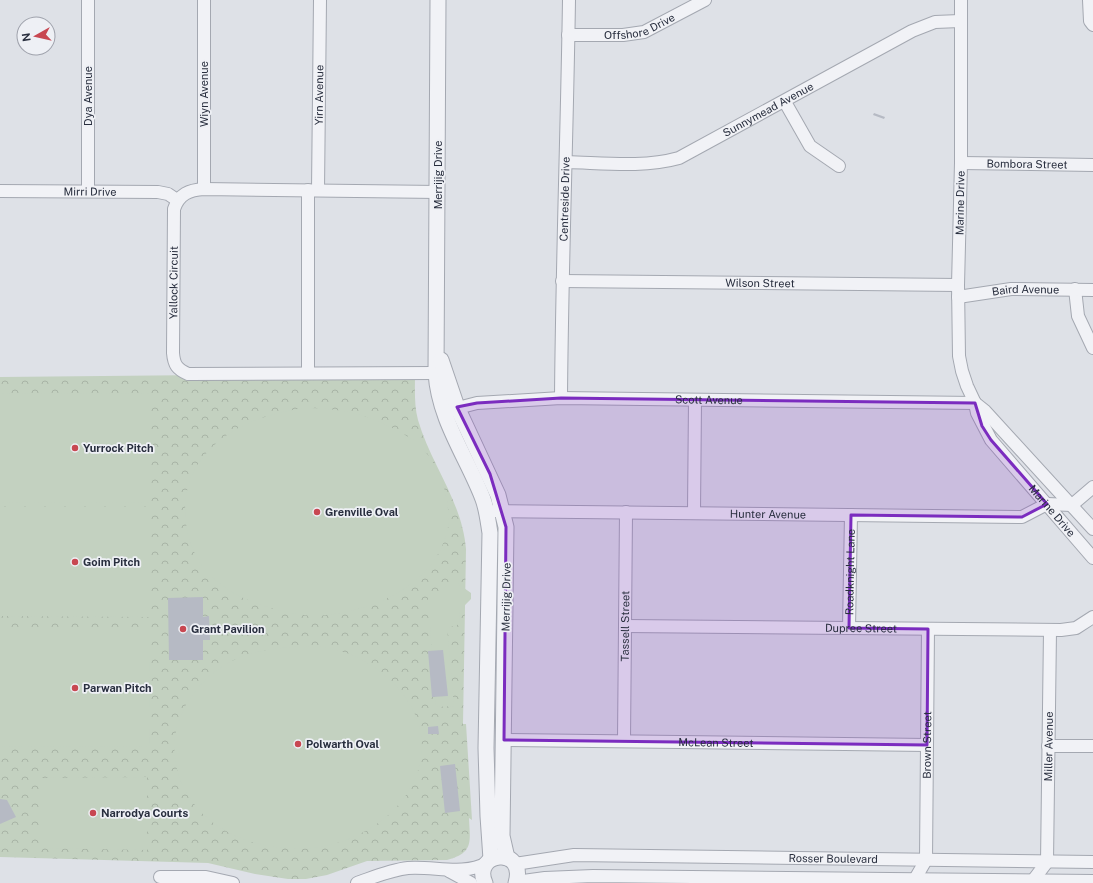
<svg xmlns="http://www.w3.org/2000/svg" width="1093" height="883" viewBox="0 0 1093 883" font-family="'Public Sans',sans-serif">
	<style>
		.park { fill: url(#park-crowns) }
		.pitch { fill: #c3d1c0 }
		.building { fill: #b6bac4 }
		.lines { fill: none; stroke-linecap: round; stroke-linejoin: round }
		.minor-casing { stroke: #a4a8b1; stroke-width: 14 }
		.tertiary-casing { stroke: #a4a8b1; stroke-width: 17 }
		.minor { stroke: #f1f2f6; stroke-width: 12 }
		.tertiary { stroke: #f1f2f6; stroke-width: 15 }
		.marked { fill: #7b2cbf; fill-opacity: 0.2; stroke: #7b2cbf; stroke-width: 3; stroke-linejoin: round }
		.poi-dot { fill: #c84751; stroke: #eef0f5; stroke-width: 1.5 }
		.labels { text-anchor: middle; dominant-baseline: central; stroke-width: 3.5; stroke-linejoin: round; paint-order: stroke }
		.street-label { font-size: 11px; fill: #282e3e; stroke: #eef0f5 }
		.poi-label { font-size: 11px; font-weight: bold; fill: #282e3e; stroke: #eef0f5; text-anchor: start }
	</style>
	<defs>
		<pattern id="park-crowns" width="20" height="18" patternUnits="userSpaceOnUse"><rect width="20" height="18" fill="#c3d1c0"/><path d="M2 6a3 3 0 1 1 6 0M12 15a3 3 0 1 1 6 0" fill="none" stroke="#a8b4a6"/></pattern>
	</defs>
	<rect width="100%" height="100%" fill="#dee1e7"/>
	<path class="park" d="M415 373C415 389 414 405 418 420 431 465 462 501 466 549L463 724H466L472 820 469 818C470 842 474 853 447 860L367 861 327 875 306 879H288L255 874 208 863 0 857V377Z"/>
	<g class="pitch">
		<polygon points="0,393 151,394 151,503 0,502"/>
		<path d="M304 408C339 408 371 414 401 433 406 436 412 438 416 442 433 457 444 480 447 501 448 509 450 519 448 527 438 580 383 607 334 614 311 618 290 614 268 607 247 601 228 592 212 577 183 550 176 497 198 464 222 428 264 414 304 408Z"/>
		<polygon points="0,507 150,507 150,617 0,616"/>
		<polygon points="454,581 471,593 471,599 459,611 460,624 447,628 454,706 436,707 430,625 436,616 426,605 430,594 440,591"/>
		<polygon points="0,630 150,630 149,747 0,746"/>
		<path d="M297 646C309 646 320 646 332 649 372 657 416 693 421 736 428 799 367 843 311 848 272 851 230 841 202 813 151 760 175 687 238 658 256 650 277 649 297 646Z"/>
		<polygon points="147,777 147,850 40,848 40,778"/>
	</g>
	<g class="building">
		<polygon points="874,113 885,117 884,119 873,115"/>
		<polygon points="203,597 203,617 209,616 210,640 203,640 203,660 169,660 168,598"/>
		<polygon points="443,650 448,696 432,697 428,651"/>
		<polygon points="438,726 439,734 428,734 428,727"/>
		<polygon points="455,764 460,811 445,813 440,766"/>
		<polygon points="0,799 7,800 16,817 0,824"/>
	</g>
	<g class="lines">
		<defs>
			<g id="minor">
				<polyline points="204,0 204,189"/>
				<path id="s1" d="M961 0V163L958 285 959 356 962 371 967 386 975 403 977 413 991 440 1093 558"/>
				<polyline points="1089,0 1090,21 1093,25"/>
				<path id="s2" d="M568 35H623L644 32 705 0"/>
				<polyline points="785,102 810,146 839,166"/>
				<path id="s3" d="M567 162C604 163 643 168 679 158L912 31 935 22 960 21"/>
				<path id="s4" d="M961 163 1093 165"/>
				<path id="s5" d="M318 190 320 0"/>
				<path id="s6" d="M0 191 158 192 168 194 177 200"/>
				<polyline points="88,191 88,0"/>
				<path id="s7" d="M562 281 958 285"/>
				<polyline points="1075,289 1078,316 1093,348"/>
				<path id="s8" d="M958 297 1011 289 1093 290"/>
				<polyline points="308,373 308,190"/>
				<path id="s9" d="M436 373 188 374C177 369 174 365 173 353L174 209C179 194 189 190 204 189L438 192"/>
				<path id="s10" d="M561 398C562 265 567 133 569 0"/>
				<polyline points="975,403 985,411 1093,529"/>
				<path id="s11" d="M450 410 477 403 561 398 975 403"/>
				<path id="s12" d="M494 511 1022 517 1047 504 1072 505 1093 487"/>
				<polyline points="694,513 695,400"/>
				<path id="s13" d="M625 626 1061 630 1076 628 1093 617"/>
				<path id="s14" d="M849 628 851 515"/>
				<path id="s15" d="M504 740 927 745"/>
				<path id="s16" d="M624 740 626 512"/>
				<polyline points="1048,746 1093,746"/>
				<path id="s17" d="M515 864 574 855 1093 862"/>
				<polyline points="449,871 471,883"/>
				<polyline points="160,877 206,877 233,883"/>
				<polyline points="516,882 545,878 593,876 1093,881"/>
				<path d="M357 883C374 877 390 870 408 868 435 866 463 876 487 863"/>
				<path id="s18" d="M915 883V879L926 860 928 629"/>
				<path id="s19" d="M1031 883 1047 862 1050 631"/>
			</g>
			<g id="tertiary">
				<path d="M438 0 436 373C439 420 467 457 483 499 487 510 488 521 490 533L486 748 488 816 491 859"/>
				<polyline points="441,360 457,407 498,495 506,527 502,836 507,858"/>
				<path d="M485 883C471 852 527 845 516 883"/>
			</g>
		</defs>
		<use href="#minor" class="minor-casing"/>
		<use href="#tertiary" class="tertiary-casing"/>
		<use href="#minor" class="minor"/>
		<use href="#tertiary" class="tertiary"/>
	</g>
	<path class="marked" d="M561 398 975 403 982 426 991 440 1047 504 1022 517 851 515 849 628 928 629 927 745 504 740 506 527 490 474 457 407 477 403Z"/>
	<g class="poi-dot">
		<circle cx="75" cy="448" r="4"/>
		<circle cx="317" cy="512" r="4"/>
		<circle cx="75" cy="562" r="4"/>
		<circle cx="183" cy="629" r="4"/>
		<circle cx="75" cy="688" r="4"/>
		<circle cx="298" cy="744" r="4"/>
		<circle cx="93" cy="813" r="4"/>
	</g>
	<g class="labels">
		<g class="street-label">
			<text stroke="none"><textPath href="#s2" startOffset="73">Offshore Drive</textPath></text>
			<text transform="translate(204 94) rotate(-90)">Wiyn Avenue</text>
			<text stroke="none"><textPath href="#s5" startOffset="95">Yirn Avenue</textPath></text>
			<text transform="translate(88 96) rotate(-90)">Dya Avenue</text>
			<text stroke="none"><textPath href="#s3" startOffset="214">Sunnymead Avenue</textPath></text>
			<text stroke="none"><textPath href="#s4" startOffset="66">Bombora Street</textPath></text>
			<text transform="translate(438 175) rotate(-90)">Merrijig Drive</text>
			<text stroke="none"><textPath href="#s6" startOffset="90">Mirri Drive</textPath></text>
			<text stroke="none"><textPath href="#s10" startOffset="199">Centreside Drive</textPath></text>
			<text transform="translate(960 203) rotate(-89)">Marine Drive</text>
			<text stroke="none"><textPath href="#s9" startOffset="346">Yallock Circuit</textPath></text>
			<text stroke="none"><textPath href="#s7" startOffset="198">Wilson Street</textPath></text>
			<text stroke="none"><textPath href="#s8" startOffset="68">Baird Avenue</textPath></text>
			<text stroke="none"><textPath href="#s11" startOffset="260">Scott Avenue</textPath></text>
			<text stroke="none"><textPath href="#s1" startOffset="540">Marine Drive</textPath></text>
			<text stroke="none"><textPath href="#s12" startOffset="274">Hunter Avenue</textPath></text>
			<text stroke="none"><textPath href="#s14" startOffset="56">Roadknight Lane</textPath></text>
			<text transform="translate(506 597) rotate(-89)">Merrijig Drive</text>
			<text stroke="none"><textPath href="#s16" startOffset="114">Tassell Street</textPath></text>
			<text stroke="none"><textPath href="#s13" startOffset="236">Dupree Street</textPath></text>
			<text stroke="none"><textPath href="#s15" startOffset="212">McLean Street</textPath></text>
			<text stroke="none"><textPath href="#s18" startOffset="141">Brown Street</textPath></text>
			<text stroke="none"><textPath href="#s19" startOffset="142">Miller Avenue</textPath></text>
			<text stroke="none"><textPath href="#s17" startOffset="319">Rosser Boulevard</textPath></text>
		</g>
		<g class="poi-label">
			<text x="83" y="448">Yurrock Pitch</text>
			<text x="325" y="512">Grenville Oval</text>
			<text x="83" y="562">Goim Pitch</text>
			<text x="191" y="629">Grant Pavilion</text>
			<text x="83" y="688">Parwan Pitch</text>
			<text x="306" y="744">Polwarth Oval</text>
			<text x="101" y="813">Narrodya Courts</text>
		</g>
	</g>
	<g transform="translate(36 36) rotate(262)"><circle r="19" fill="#eef0f5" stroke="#9fa2ac"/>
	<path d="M0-3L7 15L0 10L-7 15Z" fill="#c84751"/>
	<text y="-6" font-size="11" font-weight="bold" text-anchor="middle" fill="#282e3e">N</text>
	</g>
</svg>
